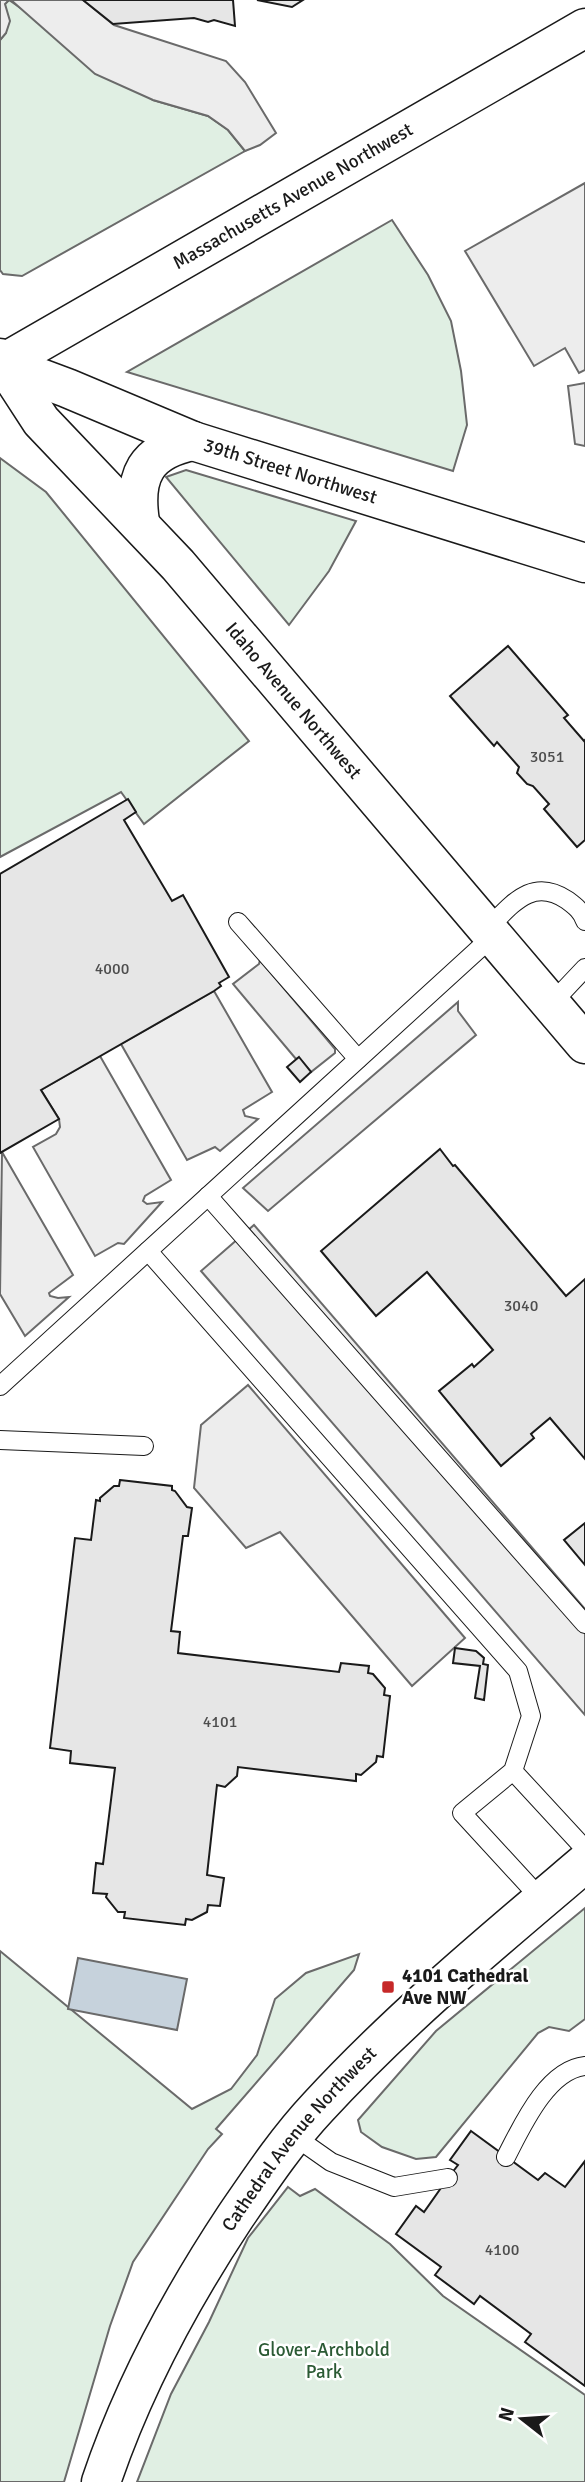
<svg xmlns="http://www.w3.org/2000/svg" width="585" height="2482" viewBox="0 0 585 2482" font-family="Signika,sans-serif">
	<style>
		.green { fill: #e0efe3; stroke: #6a6a6a; stroke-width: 2 }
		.parking { fill: #ededed; stroke: #6a6a6a; stroke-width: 2 }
		.water { fill: #c6d2dc; stroke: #6a6a6a; stroke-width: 2 }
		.building { fill: #e6e6e6; stroke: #1a1a1a; stroke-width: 2 }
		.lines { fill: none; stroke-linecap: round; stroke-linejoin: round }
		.service-casing { stroke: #1a1a1a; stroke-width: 20 }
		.tertiary-casing { stroke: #1a1a1a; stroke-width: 41 }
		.primary-casing { stroke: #1a1a1a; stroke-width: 41 }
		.service { stroke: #fff; stroke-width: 18 }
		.tertiary { stroke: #fff; stroke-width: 38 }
		.primary { stroke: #fff; stroke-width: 38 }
		.poi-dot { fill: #c62828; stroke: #fff; stroke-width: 2.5 }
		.labels { text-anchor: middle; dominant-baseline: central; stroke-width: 5; stroke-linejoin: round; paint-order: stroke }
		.number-label { font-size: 16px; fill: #4d4d4d }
		.street-label { font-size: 19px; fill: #1a1a1a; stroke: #fff }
		.poi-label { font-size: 19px; font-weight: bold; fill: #1a1a1a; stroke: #fff; text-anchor: start }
		.park-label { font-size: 19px; fill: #2b5a34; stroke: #fff }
	</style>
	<rect width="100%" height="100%" fill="#fff"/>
	<g class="green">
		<polygon points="9,0 153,100 208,116 228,130 245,151 22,276 3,274 0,270 0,40 6,33 5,4"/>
		<polygon points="392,220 428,275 451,321 461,371 467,425 453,471 127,372"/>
		<polygon points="0,458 46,492 249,741 144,824 121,792 0,857"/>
		<polygon points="186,470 356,521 329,571 289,625 166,477"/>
		<polygon points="585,1908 585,2019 569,2031 549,2027 538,2033 436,2157 416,2159 382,2147 361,2132 358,2120 436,2031"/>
		<polygon points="0,1951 192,2109 231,2089 257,2055 275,1999 306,1973 359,1954 354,1970 216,2129 222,2134 208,2149 133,2262 110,2326 64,2482 0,2482"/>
		<polygon points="288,2187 300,2196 315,2189 390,2244 443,2296 585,2395 585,2482 137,2482 171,2394 209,2322 248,2238"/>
	</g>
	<g class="parking">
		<polygon points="0,0 9,0 5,4 10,21 6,33 0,40"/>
		<polygon points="11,0 83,0 114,25 226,61 245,82 276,133 260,145 245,151 228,130 208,116 153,100 95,74"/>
		<polygon points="585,183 585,370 579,373 565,348 534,366 465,251"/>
		<polygon points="585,383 585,446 575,444 568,386"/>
		<polygon points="260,960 335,1049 335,1053 311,1072 299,1058 296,1059 233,984 259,964"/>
		<polygon points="214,991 272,1092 243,1110 245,1116 258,1119 220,1151 215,1147 187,1160 121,1044"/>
		<polygon points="458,1002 458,1011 476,1035 268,1211 243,1188"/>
		<polygon points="100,1056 171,1180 145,1196 143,1201 147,1204 162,1202 124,1244 118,1243 95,1256 33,1147 56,1134 60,1127 59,1119 41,1090"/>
		<polygon points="2,1152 73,1275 49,1293 50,1296 58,1298 69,1297 25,1336 0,1294"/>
		<polygon points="254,1225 585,1609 585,1715 201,1271"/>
		<polygon points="248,1385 465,1638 412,1686 280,1532 246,1548 194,1488 201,1425"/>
	</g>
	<polygon class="water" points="78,1958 187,1979 177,2030 68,2009"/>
	<g class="building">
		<polygon points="83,0 233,0 235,26 214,20 208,22 194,18 113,24"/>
		<polygon points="257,0 303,0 292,7"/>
		<polygon points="508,646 568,715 564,718 584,741 585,740 585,840 577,847 544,809 549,804 533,786 527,784 517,773 519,767 497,742 494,746 450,696"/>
		<polygon points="128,799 136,812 124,820 172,901 183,895 229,977 219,983 221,986 214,991 41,1090 59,1119 0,1153 0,874"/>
		<polygon points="299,1057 311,1072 300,1082 287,1067"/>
		<polygon points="440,1149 453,1166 455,1165 566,1296 585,1279 585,1459 550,1418 531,1434 534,1438 501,1466 439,1391 472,1364 474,1367 493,1350 427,1272 376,1316 321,1251"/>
		<polygon points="120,1480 172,1486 172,1490 175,1491 187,1507 192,1508 188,1536 183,1536 171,1631 180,1632 178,1653 339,1672 341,1663 369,1666 368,1673 373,1674 385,1688 384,1695 390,1696 383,1757 377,1756 376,1762 361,1775 356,1774 356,1781 238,1767 237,1776 225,1787 217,1785 207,1875 224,1878 220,1906 208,1905 207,1912 192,1920 186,1919 185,1925 124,1918 125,1912 118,1912 106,1897 107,1894 93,1893 96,1863 103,1864 115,1768 70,1763 71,1751 50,1748 75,1538 91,1540 96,1500 100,1501 100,1498 114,1486 119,1486"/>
		<polygon points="585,1523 585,1565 564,1540"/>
		<polygon points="455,1648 476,1651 484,1658 483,1664 488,1665 484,1700 475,1698 480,1666 453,1663"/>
		<polygon points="471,2131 538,2180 545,2173 565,2187 585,2161 585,2386 525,2342 531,2334 480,2296 474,2304 435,2275 441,2267 396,2234 416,2206 424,2212 448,2178 458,2165 450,2160"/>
	</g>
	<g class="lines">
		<defs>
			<g id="service">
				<polyline points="238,922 358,1059"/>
				<path d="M487 929C511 906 531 876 567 900 575 906 582 911 585 921"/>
				<polyline points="551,1004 585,968"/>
				<polyline points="208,1196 585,1624"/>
				<polyline points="148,1251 518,1671 531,1716 513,1771 462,1813 542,1900"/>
				<polyline points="0,1386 493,936"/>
				<polyline points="0,1440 144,1446"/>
				<polyline points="513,1771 585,1849"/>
				<polyline points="294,2136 331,2162 394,2187 448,2178"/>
				<path d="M506 2157C522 2126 547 2070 585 2066"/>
			</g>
			<g id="tertiary">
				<path id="s1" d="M0 358 41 421 178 565 585 1044"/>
				<path id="s2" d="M0 363 67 388 193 441 585 563"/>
				<path d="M140 522C133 476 145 451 193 441"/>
				<path id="s3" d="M101 2482C133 2387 180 2300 235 2217 261 2179 287 2140 318 2107 400 2018 493 1941 585 1863"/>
			</g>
			<g id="primary">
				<path id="s4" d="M0 365 585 28"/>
			</g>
		</defs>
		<use href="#service" class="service-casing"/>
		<use href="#tertiary" class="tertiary-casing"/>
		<use href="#primary" class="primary-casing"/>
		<use href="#service" class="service"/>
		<use href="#tertiary" class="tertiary"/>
		<use href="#primary" class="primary"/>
	</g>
	<rect class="poi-dot" x="381" y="1980" width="14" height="14" rx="3.5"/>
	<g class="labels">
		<g class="number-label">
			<text x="547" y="757">3051</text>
			<text x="112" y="969">4000</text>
			<text x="521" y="1306">3040</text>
			<text x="220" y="1722">4101</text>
			<text x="502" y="2250">4100</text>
		</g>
		<g class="street-label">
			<text stroke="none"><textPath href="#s4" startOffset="338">Massachusetts Avenue Northwest</textPath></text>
			<text stroke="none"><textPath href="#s2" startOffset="310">39th Street Northwest</textPath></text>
			<text stroke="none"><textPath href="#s1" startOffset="452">Idaho Avenue Northwest</textPath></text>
			<text stroke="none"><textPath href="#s3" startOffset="399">Cathedral Avenue Northwest</textPath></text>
		</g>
		<g class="poi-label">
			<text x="402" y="1976">4101 Cathedral<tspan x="402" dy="22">Ave NW</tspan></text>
		</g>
		<g class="park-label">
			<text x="324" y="2350">Glover-Archbold<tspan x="324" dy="22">Park</tspan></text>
		</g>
	</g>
	<g transform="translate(522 2419) rotate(287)" stroke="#ffffff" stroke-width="5" paint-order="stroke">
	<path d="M0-5L12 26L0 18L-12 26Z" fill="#1a1a1a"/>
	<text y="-10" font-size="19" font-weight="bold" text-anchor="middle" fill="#1a1a1a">N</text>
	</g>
</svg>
